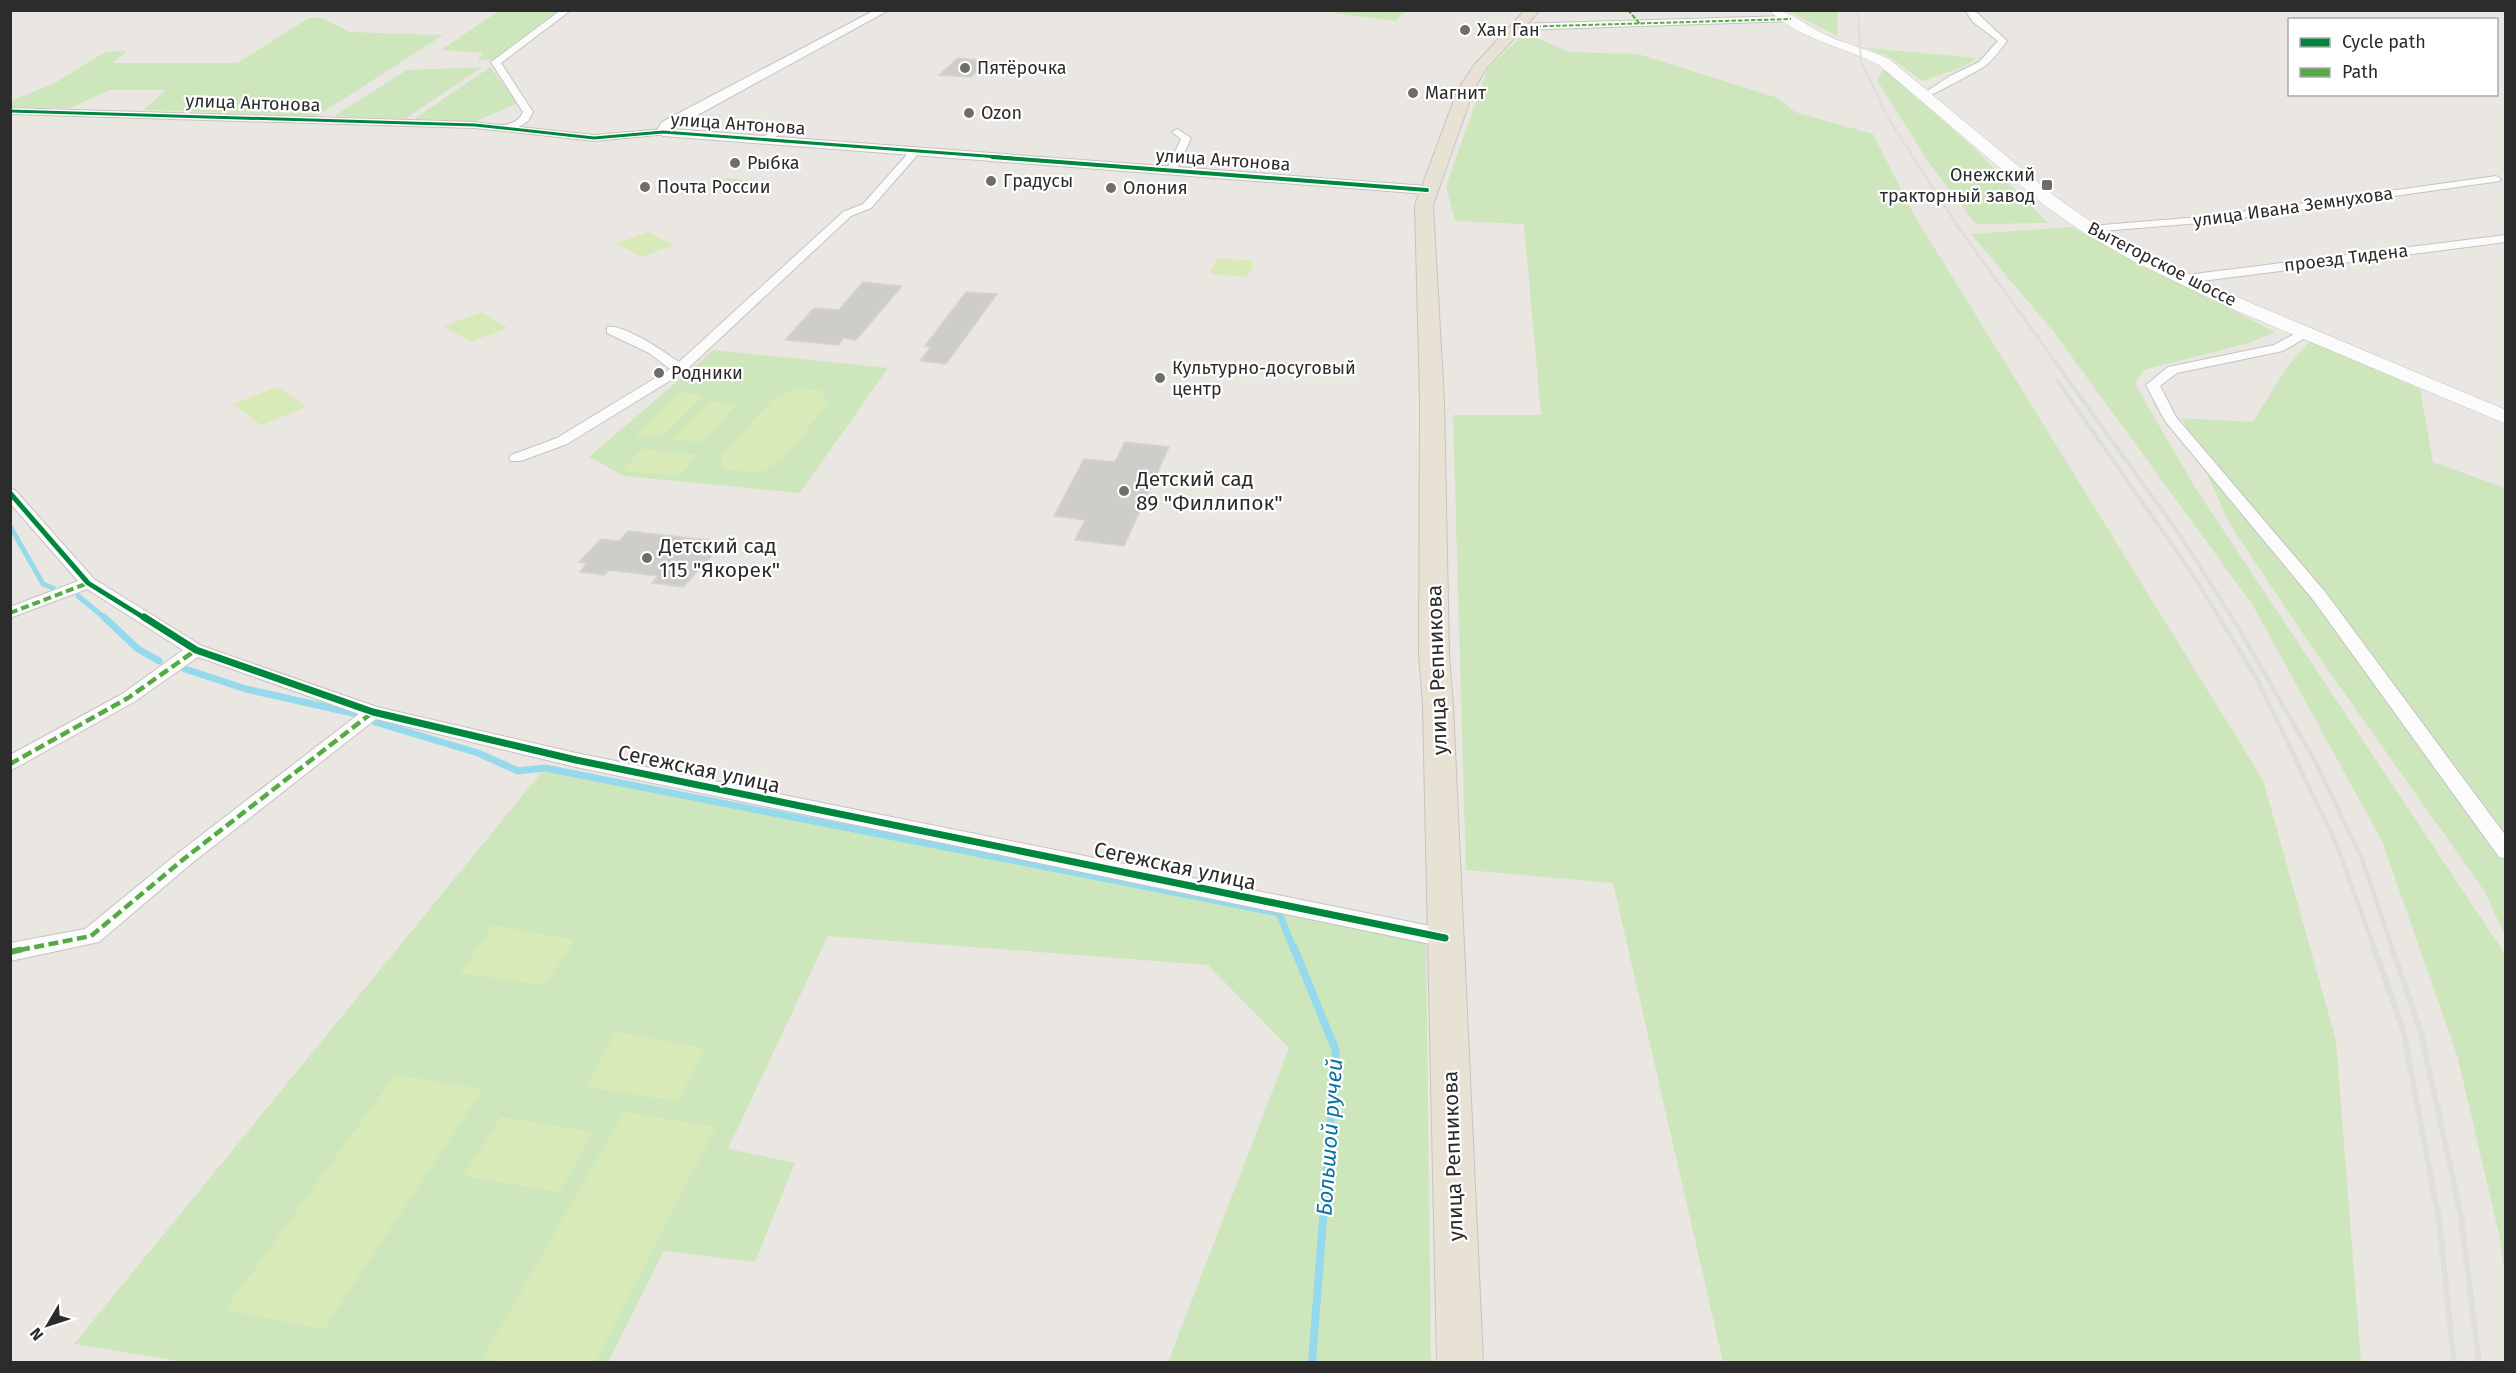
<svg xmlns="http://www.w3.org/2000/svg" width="2516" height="1373" font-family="'Fira Sans',sans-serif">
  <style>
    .green { fill: #cee6bb }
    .pitch { fill: #d9eab9 }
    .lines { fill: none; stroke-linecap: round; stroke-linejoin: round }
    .stream-far2 { stroke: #95daec; stroke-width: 5 }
    .stream-far1 { stroke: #95daec; stroke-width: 7 }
    .stream { stroke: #95daec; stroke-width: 8 }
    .building { fill: #cfcdc9; stroke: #d5d3ce; stroke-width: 1.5 }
    .minor-casing { stroke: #c4c3c3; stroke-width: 2 }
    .tertiary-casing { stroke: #c4c3c3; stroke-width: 2 }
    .secondary-casing { stroke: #c4c3c3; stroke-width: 1 }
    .primary-casing { stroke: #c6c4c2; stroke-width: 2 }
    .minor { fill: #fcfbfb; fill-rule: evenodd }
    .tertiary { fill: #fcfbfb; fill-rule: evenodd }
    .secondary { fill: #fcfbfb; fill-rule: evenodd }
    .primary { fill: #e7e2d4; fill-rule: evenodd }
    .rail-far4 { stroke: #dededf; stroke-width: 2 }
    .rail-far3 { stroke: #dededf; stroke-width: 3 }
    .rail-far2 { stroke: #dededf; stroke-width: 4 }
    .rail-far1 { stroke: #dededf; stroke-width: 4.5 }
    .rail { stroke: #dededf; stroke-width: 6 }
    .quiet-far3 { stroke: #54ab44; stroke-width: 2; stroke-dasharray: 4.5 2; stroke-linecap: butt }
    .quiet-far2 { stroke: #54ab44; stroke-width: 4; stroke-dasharray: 8 4; stroke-linecap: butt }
    .quiet-far1 { stroke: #54ab44; stroke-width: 4.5; stroke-dasharray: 10 4.5; stroke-linecap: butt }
    .quiet { stroke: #54ab44; stroke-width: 6; stroke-dasharray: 12 6; stroke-linecap: butt }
    .cycleway-far3-casing { stroke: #fff; stroke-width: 5 }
    .cycleway-far2-casing { stroke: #fff; stroke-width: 6 }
    .cycleway-far1-casing { stroke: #fff; stroke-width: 8 }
    .cycleway-casing { stroke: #fff; stroke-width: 10 }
    .cycleway-far3 { stroke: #00873e; stroke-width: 3 }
    .cycleway-far2 { stroke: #00873e; stroke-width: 4 }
    .cycleway-far1 { stroke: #00873e; stroke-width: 5 }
    .cycleway { stroke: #00873e; stroke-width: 7 }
    .poi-dot { fill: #6e6d6c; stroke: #fff; stroke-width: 2 }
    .labels { text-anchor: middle; stroke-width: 4.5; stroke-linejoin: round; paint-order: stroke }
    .far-poi-label { font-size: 18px; fill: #2c2c2c; stroke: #fff; text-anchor: start }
    .far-street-label { font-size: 18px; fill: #2c2c2c; stroke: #fff }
    .poi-label { font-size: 21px; fill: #2c2c2c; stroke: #fff; text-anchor: start }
    .street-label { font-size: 21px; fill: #2c2c2c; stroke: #fff }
    .water-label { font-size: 22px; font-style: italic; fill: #0b74a2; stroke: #fff }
  </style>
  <rect width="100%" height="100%" fill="#eae7e2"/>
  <g class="green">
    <polygon points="1337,10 1406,10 1406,11 1395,21 1333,13"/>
    <polygon points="499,11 560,11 493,60 477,60 484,53 441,50"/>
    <polygon points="1788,11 1837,11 1838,36"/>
    <polygon points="309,18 322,18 350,32 443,35 317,116 143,110 166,90 110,90 70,108 11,107 13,100 55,83 105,52 127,51 113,63 237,63"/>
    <polygon points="1525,32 1568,52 1638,54 1778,98 1795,112 1873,134 1914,215 2263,780 2336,1040 2361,1362 1723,1362 1613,883 1466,870 1453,415 1541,415 1524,224 1455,221 1446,186 1487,70"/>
    <polygon points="1867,48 1977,58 1963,67 1922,81 1888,56"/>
    <polygon points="482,67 405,119 334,116 407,70"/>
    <polygon points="490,67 518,103 474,122 414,119"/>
    <polygon points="1884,69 1972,146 2048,223 1976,224 1929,163 1877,80"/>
    <polygon points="727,178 760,182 745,192 712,189"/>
    <polygon points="2071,227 2275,332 2249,343 2143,370 2135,384 2196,489 2505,954 2505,1279 2500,1238 2457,1055 2382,841 2252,604 2053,331 1971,234"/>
    <polygon points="2310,341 2420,389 2433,462 2505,488 2505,936 2485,892 2314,650 2229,523 2182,418 2253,422 2287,367"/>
    <polygon points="714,350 888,368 800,493 624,476 589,457"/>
    <polygon points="545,768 1426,942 1431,1362 1168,1362 1289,1048 1208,965 828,936 728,1149 795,1163 755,1262 664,1251 608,1362 184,1362 74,1344"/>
  </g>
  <g class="pitch">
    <polygon points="648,232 674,245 642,257 615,244"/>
    <polygon points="1217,258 1254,261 1248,277 1210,274"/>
    <polygon points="482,312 508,328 470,342 444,326"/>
    <polygon points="277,387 307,407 261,425 233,404"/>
    <polygon points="794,389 821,390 828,403 783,460 758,473 723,469 721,455 774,398"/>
    <polygon points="680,392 704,396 661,437 635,435"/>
    <polygon points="710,401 737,404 702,442 671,440"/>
    <polygon points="641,449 698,455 680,476 622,471"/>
    <polygon points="493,925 574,940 545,985 460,973"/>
    <polygon points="616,1032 705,1048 678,1101 585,1087"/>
    <polygon points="395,1075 483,1089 324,1329 225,1310"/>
    <polygon points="624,1112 716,1127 595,1362 507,1362 483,1358"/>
    <polygon points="501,1117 594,1132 559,1192 463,1176"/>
  </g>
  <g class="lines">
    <g class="stream-far2">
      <polyline points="10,526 43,584 53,588"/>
      <polyline points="78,596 106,619"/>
    </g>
    <g class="stream-far1">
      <polyline points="104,617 138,649 159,661"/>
      <polyline points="185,669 246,689 357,714"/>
      <polyline points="375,722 478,753 518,771 545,768 1279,913 1294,950"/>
    </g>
    <polyline class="stream" points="1294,948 1336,1051 1312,1362"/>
  </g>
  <g class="building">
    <polygon points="958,58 990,61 971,77 939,75"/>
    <polygon points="863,282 902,286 856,340 844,338 838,345 785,340 814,308 839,310"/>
    <polygon points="966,292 997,294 946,364 920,361 931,347 925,346"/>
    <polygon points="1125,442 1169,447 1124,546 1075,540 1085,520 1054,516 1084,459 1115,462"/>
    <polygon points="628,531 709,540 699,551 714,553 683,587 652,583 658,576 609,570 604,575 580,572 587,563 579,562 601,539 619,541"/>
  </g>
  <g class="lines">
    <g class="minor-casing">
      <g id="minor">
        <path d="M561 10H571L501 63 533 112 528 121 519 127 594 135 663 129 668 132 667 134 594 141 475 128 10 114V108L475 122C491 124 515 131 523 112L491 62Z"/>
        <path d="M1965 10H1974L2007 41C2001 49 1993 60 1985 66 1978 71 1925 99 1921 99V95L1950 76 1979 62 1998 41 1973 22Z"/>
        <polygon points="1791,16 1794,21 1517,30 1513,27 1517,24"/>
        <polygon points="785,124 794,126 765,143 756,141"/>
        <polygon points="1177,129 1191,138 1176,171 1171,174 1166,171 1181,139 1172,132"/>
        <path d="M911 150 920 152 871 208 851 216 684 372 567 444 521 461H511L509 458 511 455 557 438 670 369 649 353 607 333V327C625 324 664 352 679 362L843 212 863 204Z"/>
        <polygon points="2496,176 2501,179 2500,181 2212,222 2090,232 2084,229 2090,226 2212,216"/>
        <polygon points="2506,235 2506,242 2186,283 2180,279 2186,275"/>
        <polygon points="2305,328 2311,332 2310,335 2283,351 2177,373 2160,386 2176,417 2326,593 2506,836 2506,859 2499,857 2314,601 2165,421 2146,385 2168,367 2274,345"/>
        <polygon points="10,489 15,490 94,579 202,646 377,707 576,753 1445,929 1453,932 1456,938 1453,944 1445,947 576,767 376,719 192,863 99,942 10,961 10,943 85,929 178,853 359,714 198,657 134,702 10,771 10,755 122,694 183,650 87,589 10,618 10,607 78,581 10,503"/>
      </g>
    </g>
    <g class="tertiary-casing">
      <polygon id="tertiary" points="875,10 889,10 672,129 1427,186 1434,190 1427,194 663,136 656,132 662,122"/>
    </g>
    <g class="secondary-casing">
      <path id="secondary" d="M1769 10C1793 10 1806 27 1828 36 1848 45 1869 49 1889 59L2057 198 2096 225 2147 254 2244 300 2506 410V424L2230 308 2135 262 2084 233 2045 206 1879 65C1843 46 1799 40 1769 10Z"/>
    </g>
    <g class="primary-casing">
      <polygon id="primary" points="1525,10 1540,10 1486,69 1474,89 1433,205 1444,401 1449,655 1453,705 1483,1362 1437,1362 1423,705 1419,655 1420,401 1415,205 1458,89 1475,64"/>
    </g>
    <use href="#minor" class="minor"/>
    <use href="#tertiary" class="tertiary"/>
    <use href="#secondary" class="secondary"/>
    <use href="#primary" class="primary"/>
    <polyline class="rail-far4" points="1858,10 1861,62 1888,118 1914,158"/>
    <polyline class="rail-far3" points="1913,157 1959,228 2054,360"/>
    <g class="rail-far2">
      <polyline points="2053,359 2180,535 2233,619"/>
      <polyline points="2057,380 2191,572 2220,619"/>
    </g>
    <g class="rail-far1">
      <polyline points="2219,617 2258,681 2336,843 2375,950"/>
      <polyline points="2232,617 2316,763 2362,859 2393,950"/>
    </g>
    <g class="rail">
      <polyline points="2374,948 2403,1029 2439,1220 2454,1362"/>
      <polyline points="2392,948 2421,1033 2461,1216 2479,1362"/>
    </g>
    <g class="quiet-far3">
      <polyline points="1628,10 1640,24"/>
      <polyline points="1517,27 1791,19"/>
    </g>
    <polyline class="quiet-far2" points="10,613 88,583"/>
    <g class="quiet-far1">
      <polyline points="10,764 128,698 196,650"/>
      <polyline points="20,950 91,936 185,858 373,712"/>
    </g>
    <polyline class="quiet" points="10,952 28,948"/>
    <g class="cycleway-far3-casing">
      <polyline id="cycleway-far3" points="10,111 475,125 594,138 663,132 1012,158"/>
    </g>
    <g class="cycleway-far2-casing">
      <polyline id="cycleway-far2" points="992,157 1427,190"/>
    </g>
    <g class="cycleway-far1-casing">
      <polyline id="cycleway-far1" points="10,493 88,583 146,619"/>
    </g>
    <g class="cycleway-casing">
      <polyline id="cycleway" points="144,617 196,650 373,712 576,760 1445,938"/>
    </g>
    <use href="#cycleway-far3" class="cycleway-far3"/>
    <use href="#cycleway-far2" class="cycleway-far2"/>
    <use href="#cycleway-far1" class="cycleway-far1"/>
    <use href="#cycleway" class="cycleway"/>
  </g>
  <g class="poi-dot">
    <circle cx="1465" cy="30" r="6"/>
    <circle cx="965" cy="68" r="6"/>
    <circle cx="1413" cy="93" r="6"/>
    <circle cx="969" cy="113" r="6"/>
    <circle cx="735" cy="163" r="6"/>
    <circle cx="991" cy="181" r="6"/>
    <rect x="2041" y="179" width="12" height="12" rx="3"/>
    <circle cx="645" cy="187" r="6"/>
    <circle cx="1111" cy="188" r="6"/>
    <circle cx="659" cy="373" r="6"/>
    <circle cx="1160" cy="378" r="6"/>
    <circle cx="1124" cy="491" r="6"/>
    <circle cx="647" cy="558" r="6"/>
  </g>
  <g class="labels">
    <g class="far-poi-label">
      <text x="1477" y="36">Хан Ган</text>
      <text x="977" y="74">Пятёрочка</text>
      <text x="1425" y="99">Магнит</text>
      <text x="981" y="119">Ozon</text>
      <text x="747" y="169">Рыбка</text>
      <text x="2035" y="181" text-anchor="end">Онежский<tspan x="2035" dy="21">тракторный завод</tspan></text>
      <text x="1003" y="187">Градусы</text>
      <text x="657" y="193">Почта России</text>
      <text x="1123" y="194">Олония</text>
      <text x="1172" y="374">Культурно-досуговый<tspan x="1172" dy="21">центр</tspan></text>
      <text x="671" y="379">Родники</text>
    </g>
    <g class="far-street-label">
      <text transform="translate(253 103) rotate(2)" y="6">улица Антонова</text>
      <text transform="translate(738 124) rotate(4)" y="6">улица Антонова</text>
      <text transform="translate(1223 160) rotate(4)" y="6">улица Антонова</text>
      <text transform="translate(2293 207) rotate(-8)" y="6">улица Ивана Земнухова</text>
      <text transform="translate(2346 258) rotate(-7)" y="6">проезд Тидена</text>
      <text transform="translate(2162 264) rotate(27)" y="6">Вытегорское шоссе</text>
    </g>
    <g class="poi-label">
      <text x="1136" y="486">Детский сад<tspan x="1136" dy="24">89 "Филлипок"</tspan></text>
      <text x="659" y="553">Детский сад<tspan x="659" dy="24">115 "Якорек"</tspan></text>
    </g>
    <g class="street-label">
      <text transform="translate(1437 670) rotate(-92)" y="7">улица Репникова</text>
      <text transform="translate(699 769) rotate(12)" y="7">Сегежская улица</text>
      <text transform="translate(1175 866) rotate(12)" y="7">Сегежская улица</text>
      <text transform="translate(1453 1156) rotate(-92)" y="7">улица Репникова</text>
    </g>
    <g class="water-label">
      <text transform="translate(1329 1137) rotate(-86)" y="8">Большой ручей</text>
    </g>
  </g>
  <rect width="2516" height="1373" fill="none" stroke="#2c2c2c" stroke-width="24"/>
  <rect x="2288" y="18" width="210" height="78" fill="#ffffff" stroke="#ababab" stroke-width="1.5"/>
  <rect x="2300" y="38" width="30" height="9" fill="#00873e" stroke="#ababab" stroke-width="1.5"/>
  <text x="2342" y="48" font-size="18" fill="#2c2c2c">Cycle path</text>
  <rect x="2300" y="68" width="30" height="9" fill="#54ab44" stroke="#ababab" stroke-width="1.5"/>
  <text x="2342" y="78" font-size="18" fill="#2c2c2c">Path</text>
  <g transform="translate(48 1325) rotate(231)" stroke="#ffffff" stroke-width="4.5" paint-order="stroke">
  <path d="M0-4.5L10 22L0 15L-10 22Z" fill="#2c2c2c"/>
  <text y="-9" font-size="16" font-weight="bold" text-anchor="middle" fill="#2c2c2c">N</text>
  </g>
</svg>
